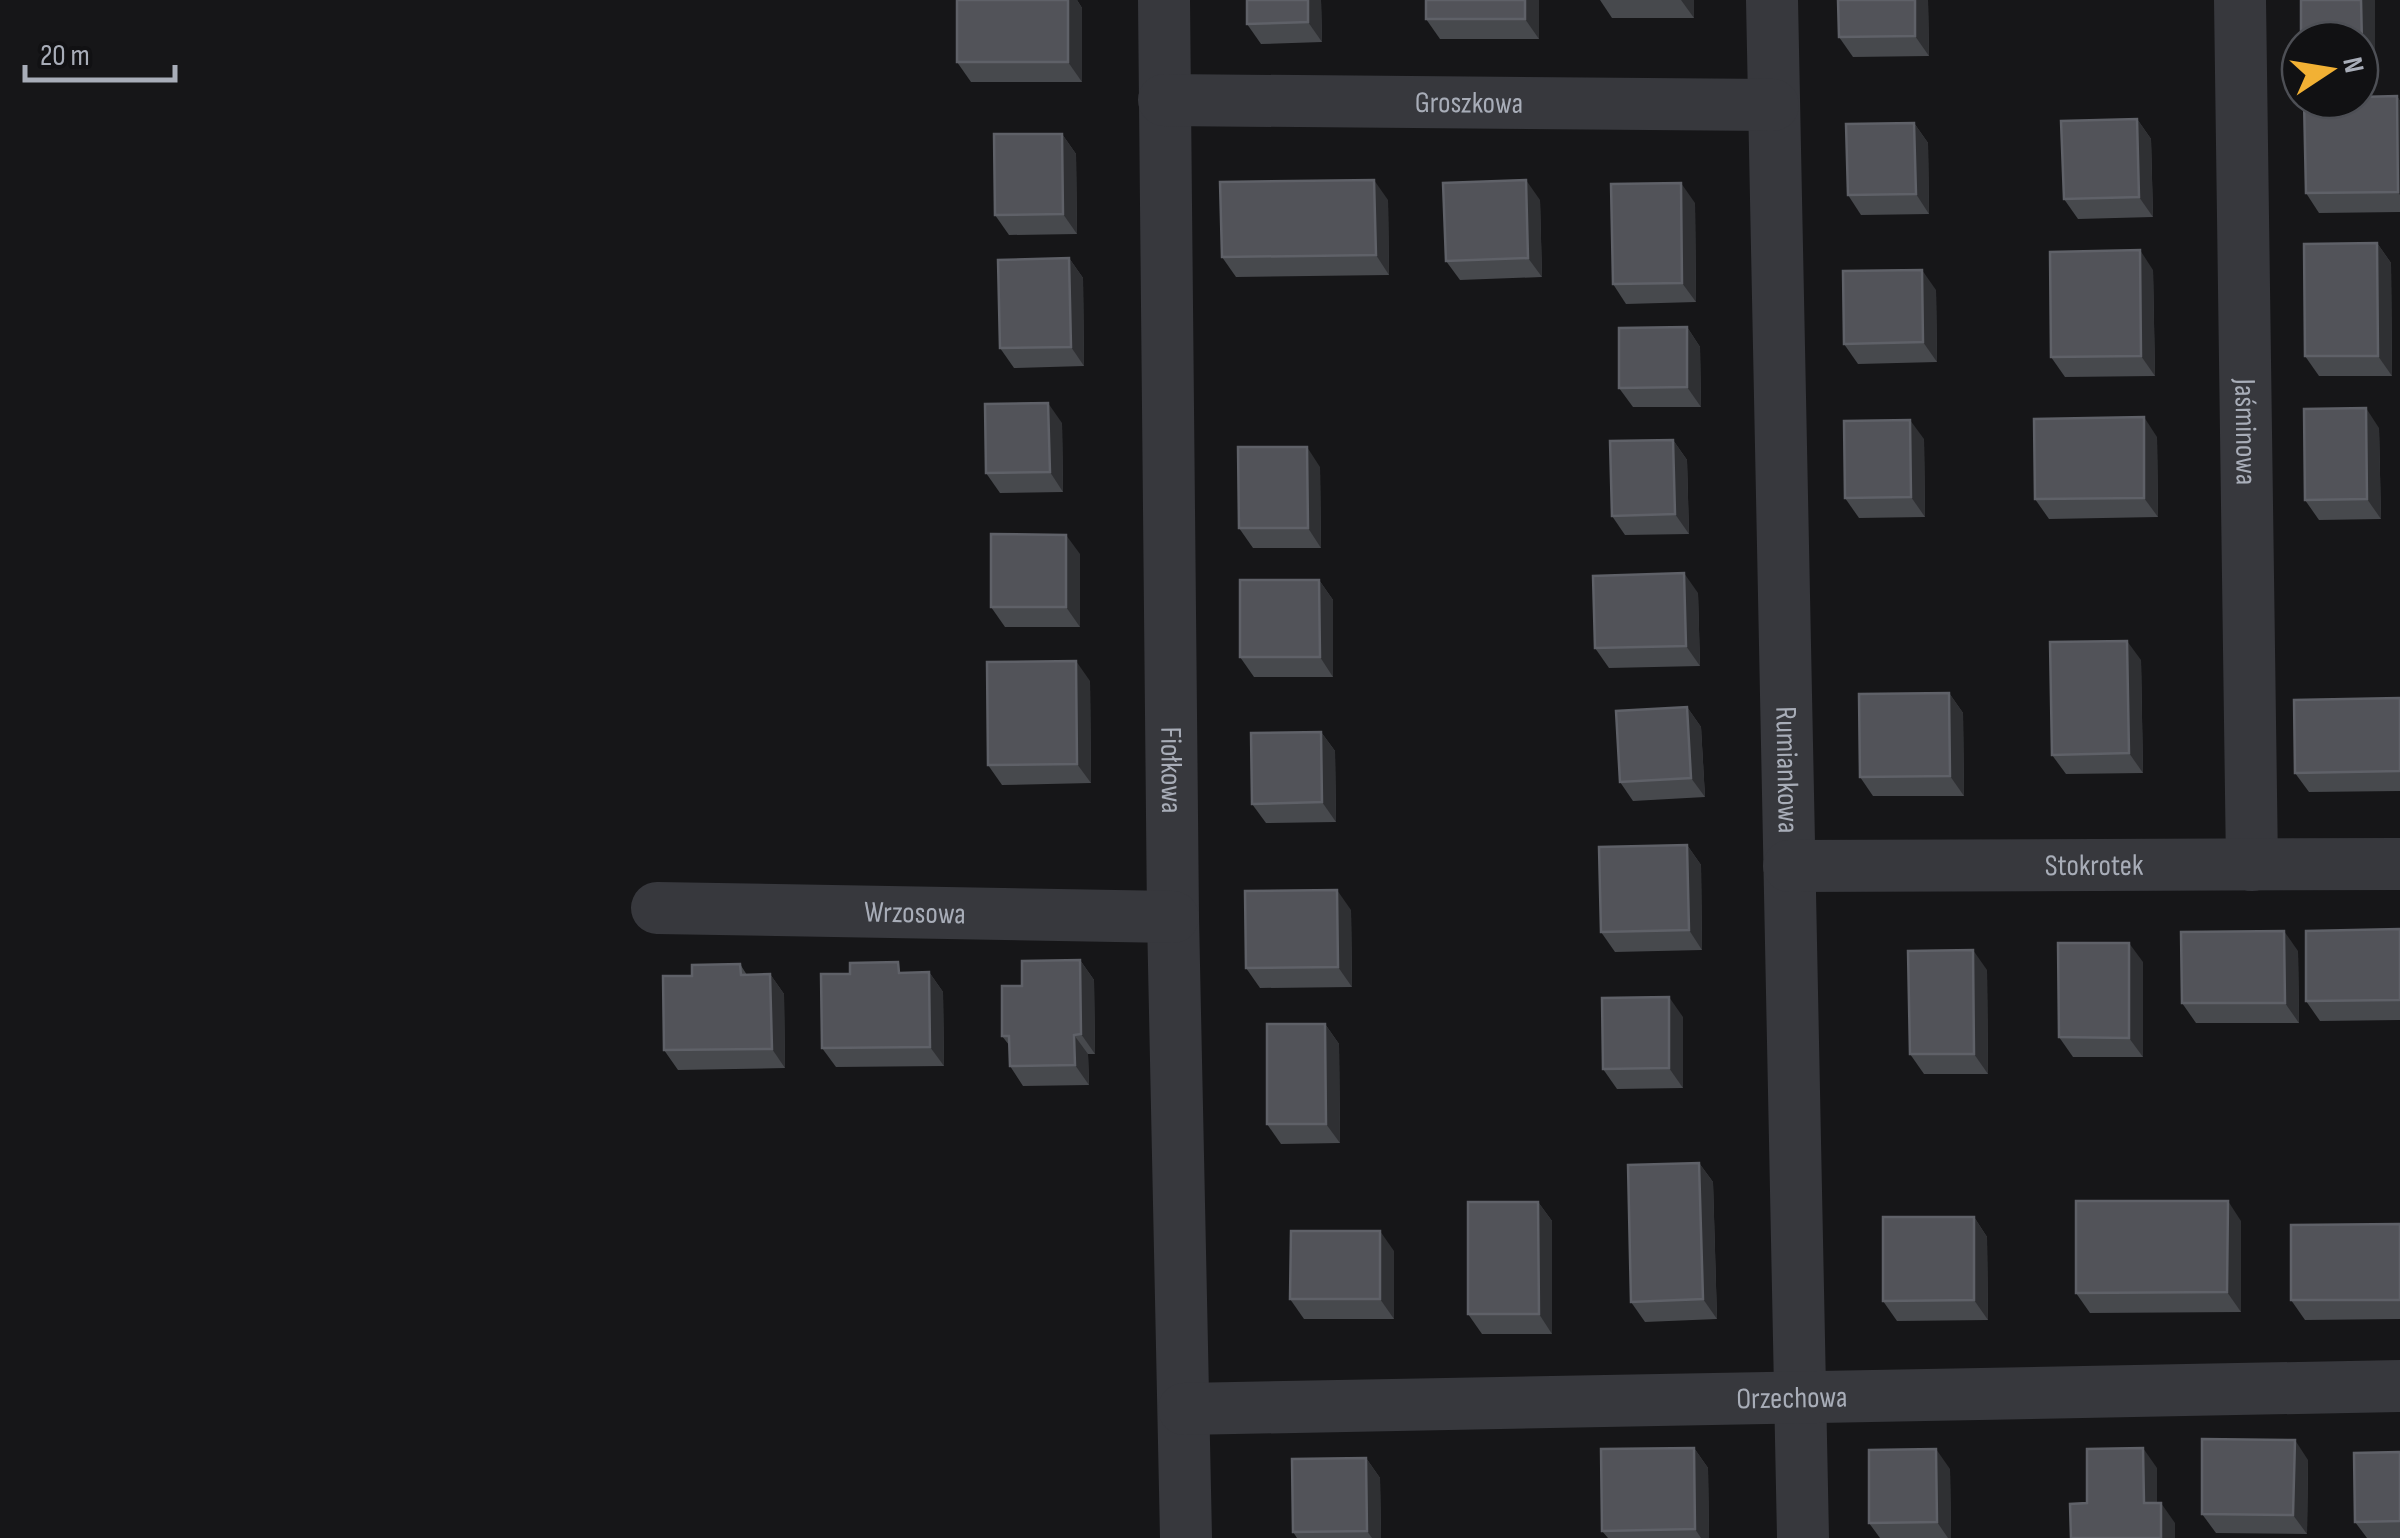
<svg xmlns="http://www.w3.org/2000/svg" width="2400" height="1538" font-family="'Sofia Sans Condensed',sans-serif">
  <style>
    .lines { fill: none; stroke-linecap: round; stroke-linejoin: round }
    .street { stroke: #37383d; stroke-width: 52 }
    .wall { fill: #47494d }
    .shaded-wall { fill: #2f3033 }
    .building { fill: #525359; stroke: #5f6168; stroke-width: 2.5 }
    .labels { text-anchor: middle; stroke-width: 8; stroke-linejoin: round; paint-order: stroke }
    .street-label { font-size: 30px; fill: #a8adb8; stroke: #111113 }
  </style>
  <rect width="100%" height="100%" fill="#161618"/>
  <g class="lines">
    <g class="street">
      <path id="s1" d="M1164 0 1173 917 1186 1538"/>
      <path id="s2" d="M1772 0 1803 1538"/>
      <path id="s3" d="M2240 0 2252 865"/>
      <path id="s4" d="M1164 100 1773 105"/>
      <path id="s5" d="M1789 866 2400 864"/>
      <path id="s6" d="M657 908 1173 917"/>
      <path id="s7" d="M1184 1409 2400 1386"/>
    </g>
  </g>
  <g class="wall">
    <polygon points="957,0 1077,0 1082,8 1082,82 971,82 957,62"/>
    <polygon points="1321,0 1322,42 1261,44 1247,24"/>
    <polygon points="1539,0 1539,39 1440,39 1426,19"/>
    <polygon points="1600,0 1694,0 1694,18 1612,18"/>
    <polygon points="1838,0 1928,0 1929,56 1853,57 1839,37"/>
    <polygon points="2375,0 2375,64 2360,64 2360,40"/>
    <polygon points="2397,96 2400,101 2400,212 2319,213 2306,193"/>
    <polygon points="2137,119 2151,139 2153,217 2078,219 2064,199"/>
    <polygon points="1914,123 1928,143 1929,214 1861,215 1848,195"/>
    <polygon points="1062,134 1076,154 1077,234 1009,235 995,215"/>
    <polygon points="1388,200 1389,275 1236,277 1222,257"/>
    <polygon points="1540,200 1542,277 1460,280 1446,261"/>
    <polygon points="1695,203 1696,302 1626,304 1613,284"/>
    <polygon points="2377,243 2391,263 2392,376 2319,376 2305,356"/>
    <polygon points="1069,258 1083,278 1084,366 1014,368 1000,348"/>
    <polygon points="2153,270 2155,376 2065,377 2051,357"/>
    <polygon points="1936,290 1937,362 1858,364 1844,344"/>
    <polygon points="1687,327 1700,347 1701,407 1633,407 1619,388"/>
    <polygon points="1062,423 1063,492 1000,493 986,473"/>
    <polygon points="2379,428 2381,519 2319,520 2305,500"/>
    <polygon points="2157,437 2158,517 2049,519 2035,499"/>
    <polygon points="1924,439 1925,517 1859,518 1845,498"/>
    <polygon points="1673,440 1687,460 1689,534 1625,535 1612,516"/>
    <polygon points="1320,467 1321,548 1253,548 1239,528"/>
    <polygon points="1080,554 1080,627 1005,627 991,607"/>
    <polygon points="1319,580 1333,600 1333,677 1254,677 1240,657"/>
    <polygon points="1698,593 1700,666 1609,668 1595,648"/>
    <polygon points="2141,660 2143,773 2066,774 2052,755"/>
    <polygon points="1090,681 1091,783 1002,785 988,765"/>
    <polygon points="1949,693 1963,713 1964,796 1873,796 1860,777"/>
    <polygon points="2400,698 2400,791 2309,792 2295,773"/>
    <polygon points="1687,707 1701,727 1705,797 1633,801 1620,782"/>
    <polygon points="1321,732 1335,751 1336,822 1266,823 1252,804"/>
    <polygon points="1687,845 1701,865 1702,950 1615,952 1601,932"/>
    <polygon points="1351,910 1352,987 1260,988 1246,968"/>
    <polygon points="2400,929 2400,1020 2320,1021 2306,1001"/>
    <polygon points="2298,951 2299,1023 2196,1023 2182,1003"/>
    <polygon points="1080,960 1094,980 1095,1054 1088,1054 1089,1085 1023,1086 1010,1066 1009,1045 1002,1036 1022,986"/>
    <polygon points="2143,962 2143,1057 2073,1057 2059,1037"/>
    <polygon points="740,964 747,975 770,974 784,994 785,1068 678,1070 664,1050 692,976"/>
    <polygon points="1987,970 1988,1074 1924,1074 1910,1054"/>
    <polygon points="929,972 943,992 944,1066 836,1067 822,1048 905,973"/>
    <polygon points="1683,1017 1683,1088 1617,1089 1603,1069"/>
    <polygon points="1325,1024 1339,1044 1340,1143 1281,1144 1267,1124"/>
    <polygon points="1699,1163 1713,1182 1717,1319 1645,1322 1631,1302"/>
    <polygon points="1538,1202 1552,1221 1552,1334 1482,1334 1468,1314"/>
    <polygon points="1974,1217 1987,1237 1988,1320 1897,1321 1883,1301"/>
    <polygon points="2241,1221 2241,1312 2090,1313 2076,1293"/>
    <polygon points="2400,1224 2400,1319 2305,1320 2291,1300"/>
    <polygon points="1394,1251 1394,1319 1304,1319 1290,1299"/>
    <polygon points="1694,1448 1708,1468 1709,1538 1608,1538 1602,1531"/>
    <polygon points="2400,1452 2400,1538 2367,1538 2355,1522"/>
    <polygon points="1366,1458 1380,1478 1381,1538 1297,1538 1293,1532"/>
    <polygon points="2308,1460 2307,1534 2216,1533 2202,1514"/>
    <polygon points="1950,1469 1951,1538 1880,1538 1869,1523"/>
  </g>
  <g class="shaded-wall">
    <polygon points="1068,0 1077,0 1082,8 1082,82 1068,62"/>
    <polygon points="1308,0 1321,0 1322,42 1308,22"/>
    <polygon points="1525,0 1539,0 1539,39 1525,19"/>
    <polygon points="1681,0 1694,0 1694,18"/>
    <polygon points="1915,0 1928,0 1929,56 1915,36"/>
    <polygon points="2361,0 2375,0 2375,64 2362,44"/>
    <polygon points="2397,96 2400,101 2400,195 2398,192"/>
    <polygon points="2137,119 2151,139 2153,217 2139,197"/>
    <polygon points="1914,123 1928,143 1929,214 1916,194"/>
    <polygon points="1062,134 1076,154 1077,234 1063,214"/>
    <polygon points="1374,180 1388,200 1389,275 1376,255"/>
    <polygon points="1526,180 1540,200 1542,277 1528,258"/>
    <polygon points="1681,183 1695,203 1696,302 1682,283"/>
    <polygon points="2377,243 2391,263 2392,376 2378,356"/>
    <polygon points="2140,250 2153,270 2155,376 2141,356"/>
    <polygon points="1069,258 1083,278 1084,366 1071,347"/>
    <polygon points="1922,270 1936,290 1937,362 1923,342"/>
    <polygon points="1687,327 1700,347 1701,407 1687,387"/>
    <polygon points="1048,403 1062,423 1063,492 1050,472"/>
    <polygon points="2366,408 2379,428 2381,519 2367,499"/>
    <polygon points="2144,417 2157,437 2158,517 2144,498"/>
    <polygon points="1910,420 1924,439 1925,517 1911,497"/>
    <polygon points="1673,440 1687,460 1689,534 1675,514"/>
    <polygon points="1307,447 1320,467 1321,548 1308,528"/>
    <polygon points="1066,535 1080,554 1080,627 1066,607"/>
    <polygon points="1684,573 1698,593 1700,666 1686,646"/>
    <polygon points="1319,580 1333,600 1333,677 1320,657"/>
    <polygon points="2127,641 2141,660 2143,773 2129,753"/>
    <polygon points="1076,661 1090,681 1091,783 1077,764"/>
    <polygon points="1949,693 1963,713 1964,796 1950,776"/>
    <polygon points="1687,707 1701,727 1705,797 1691,778"/>
    <polygon points="1321,732 1335,751 1336,822 1322,802"/>
    <polygon points="1687,845 1701,865 1702,950 1689,930"/>
    <polygon points="1337,890 1351,910 1352,987 1338,967"/>
    <polygon points="2284,931 2298,951 2299,1023 2285,1003"/>
    <polygon points="2129,943 2143,962 2143,1057 2129,1038"/>
    <polygon points="1973,950 1987,970 1988,1074 1974,1054"/>
    <polygon points="1080,960 1094,980 1095,1054 1081,1034"/>
    <polygon points="929,972 943,992 944,1066 930,1047"/>
    <polygon points="770,974 784,994 785,1068 772,1049"/>
    <polygon points="1669,997 1683,1017 1683,1088 1669,1068"/>
    <polygon points="1325,1024 1339,1044 1340,1143 1326,1124"/>
    <polygon points="1074,1035 1088,1054 1089,1085 1075,1065"/>
    <polygon points="1699,1163 1713,1182 1717,1319 1703,1299"/>
    <polygon points="2228,1201 2241,1221 2241,1312 2227,1292"/>
    <polygon points="1538,1202 1552,1221 1552,1334 1539,1314"/>
    <polygon points="1974,1217 1987,1237 1988,1320 1974,1300"/>
    <polygon points="1380,1231 1394,1251 1394,1319 1380,1299"/>
    <polygon points="2295,1440 2308,1460 2307,1534 2293,1515"/>
    <polygon points="1694,1448 1708,1468 1709,1538 1701,1538 1695,1529"/>
    <polygon points="2143,1448 2157,1468 2157,1523 2144,1503"/>
    <polygon points="1936,1449 1950,1469 1951,1538 1948,1538 1937,1522"/>
    <polygon points="1366,1458 1380,1478 1381,1538 1372,1538 1367,1531"/>
    <polygon points="2161,1503 2175,1523 2175,1538 2161,1538"/>
  </g>
  <g class="building">
    <rect x="957" y="0" width="111" height="62"/>
    <polygon points="1247,0 1308,0 1308,22 1247,24"/>
    <rect x="1426" y="0" width="99" height="19"/>
    <polygon points="1838,0 1915,0 1915,36 1839,37"/>
    <polygon points="2301,0 2361,0 2362,44 2360,44 2360,40 2301,40"/>
    <polygon points="2397,96 2398,192 2306,193 2304,100 2360,100 2360,97"/>
    <polygon points="2137,119 2139,197 2064,199 2061,121"/>
    <polygon points="1914,123 1916,194 1848,195 1846,124"/>
    <polygon points="994,134 1062,134 1063,214 995,215"/>
    <polygon points="1374,180 1376,255 1222,257 1220,182"/>
    <polygon points="1526,180 1528,258 1446,261 1443,183"/>
    <polygon points="1681,183 1682,283 1613,284 1611,184"/>
    <polygon points="2377,243 2378,356 2305,356 2304,244"/>
    <polygon points="2140,250 2141,356 2051,357 2050,252"/>
    <polygon points="1069,258 1071,347 1000,348 998,260"/>
    <polygon points="1922,270 1923,342 1844,344 1843,271"/>
    <polygon points="1687,327 1687,387 1619,388 1619,328"/>
    <polygon points="1048,403 1050,472 986,473 985,404"/>
    <polygon points="2366,408 2367,499 2305,500 2304,409"/>
    <polygon points="2144,417 2144,498 2035,499 2034,419"/>
    <polygon points="1910,420 1911,497 1845,498 1844,421"/>
    <polygon points="1673,440 1675,514 1612,516 1610,441"/>
    <polygon points="1238,447 1307,447 1308,528 1239,528"/>
    <polygon points="991,534 1066,535 1066,607 991,607"/>
    <polygon points="1684,573 1686,646 1595,648 1593,576"/>
    <polygon points="1240,580 1319,580 1320,657 1240,657"/>
    <polygon points="2127,641 2129,753 2052,755 2050,642"/>
    <polygon points="1076,661 1077,764 988,765 987,662"/>
    <polygon points="1949,693 1950,776 1860,777 1859,694"/>
    <polygon points="2400,698 2400,771 2295,773 2294,700"/>
    <polygon points="1687,707 1691,778 1620,782 1616,711"/>
    <polygon points="1321,732 1322,802 1252,804 1251,733"/>
    <polygon points="1687,845 1689,930 1601,932 1599,847"/>
    <polygon points="1337,890 1338,967 1246,968 1245,891"/>
    <polygon points="2400,929 2400,1000 2306,1001 2306,931"/>
    <polygon points="2284,931 2285,1003 2182,1003 2181,932"/>
    <polygon points="2058,943 2129,943 2129,1038 2059,1037"/>
    <polygon points="1973,950 1974,1054 1910,1054 1908,951"/>
    <polygon points="1080,960 1081,1034 1074,1035 1075,1065 1010,1066 1009,1036 1002,1036 1002,986 1022,986 1022,961"/>
    <polygon points="898,962 899,973 929,972 930,1047 822,1048 821,974 850,974 850,963"/>
    <polygon points="740,964 741,975 770,974 772,1049 664,1050 663,976 692,976 692,965"/>
    <polygon points="1669,997 1669,1068 1603,1069 1602,998"/>
    <polygon points="1267,1024 1325,1024 1326,1124 1267,1124"/>
    <polygon points="1699,1163 1703,1299 1631,1302 1628,1165"/>
    <polygon points="2076,1201 2228,1201 2227,1292 2076,1293"/>
    <polygon points="1468,1202 1538,1202 1539,1314 1468,1314"/>
    <polygon points="1883,1217 1974,1217 1974,1300 1883,1301"/>
    <polygon points="2400,1224 2400,1300 2291,1300 2291,1225"/>
    <polygon points="1291,1231 1380,1231 1380,1299 1290,1299"/>
    <polygon points="2202,1439 2295,1440 2293,1515 2202,1514"/>
    <polygon points="1694,1448 1695,1529 1602,1531 1601,1449"/>
    <polygon points="2143,1448 2144,1503 2161,1503 2161,1538 2071,1538 2070,1504 2087,1503 2087,1449"/>
    <polygon points="1936,1449 1937,1522 1869,1523 1869,1450"/>
    <polygon points="2400,1452 2400,1521 2355,1522 2354,1453"/>
    <polygon points="1366,1458 1367,1531 1293,1532 1292,1459"/>
  </g>
  <g class="labels">
    <g class="street-label">
      <text dy="10" stroke="none"><textPath href="#s4" startOffset="305">Groszkowa</textPath></text>
      <text dy="10" stroke="none"><textPath href="#s3" startOffset="432">Jaśminowa</textPath></text>
      <text dy="10" stroke="none"><textPath href="#s1" startOffset="770">Fiołkowa</textPath></text>
      <text dy="10" stroke="none"><textPath href="#s2" startOffset="770">Rumiankowa</textPath></text>
      <text dy="10" stroke="none"><textPath href="#s5" startOffset="305">Stokrotek</textPath></text>
      <text dy="10" stroke="none"><textPath href="#s6" startOffset="258">Wrzosowa</textPath></text>
      <text dy="10" stroke="none"><textPath href="#s7" startOffset="608">Orzechowa</textPath></text>
    </g>
  </g>
  <g transform="translate(2330 70) rotate(78)"><circle r="48" fill="#111113" stroke="#4d4f55" stroke-width="2.5"/>
  <path d="M0-8L18 38L0 25L-18 38Z" fill="#f2b134"/>
  <text y="-15" font-size="28" font-weight="bold" text-anchor="middle" fill="#a8adb8">N</text>
  </g>
  <path d="M25 65v15h150v-15" fill="none" stroke="#a8adb8" stroke-width="5"/>
  <text x="40" y="65" font-size="30" fill="#a8adb8" stroke="#111113" stroke-width="8" paint-order="stroke">20 m</text>
</svg>
